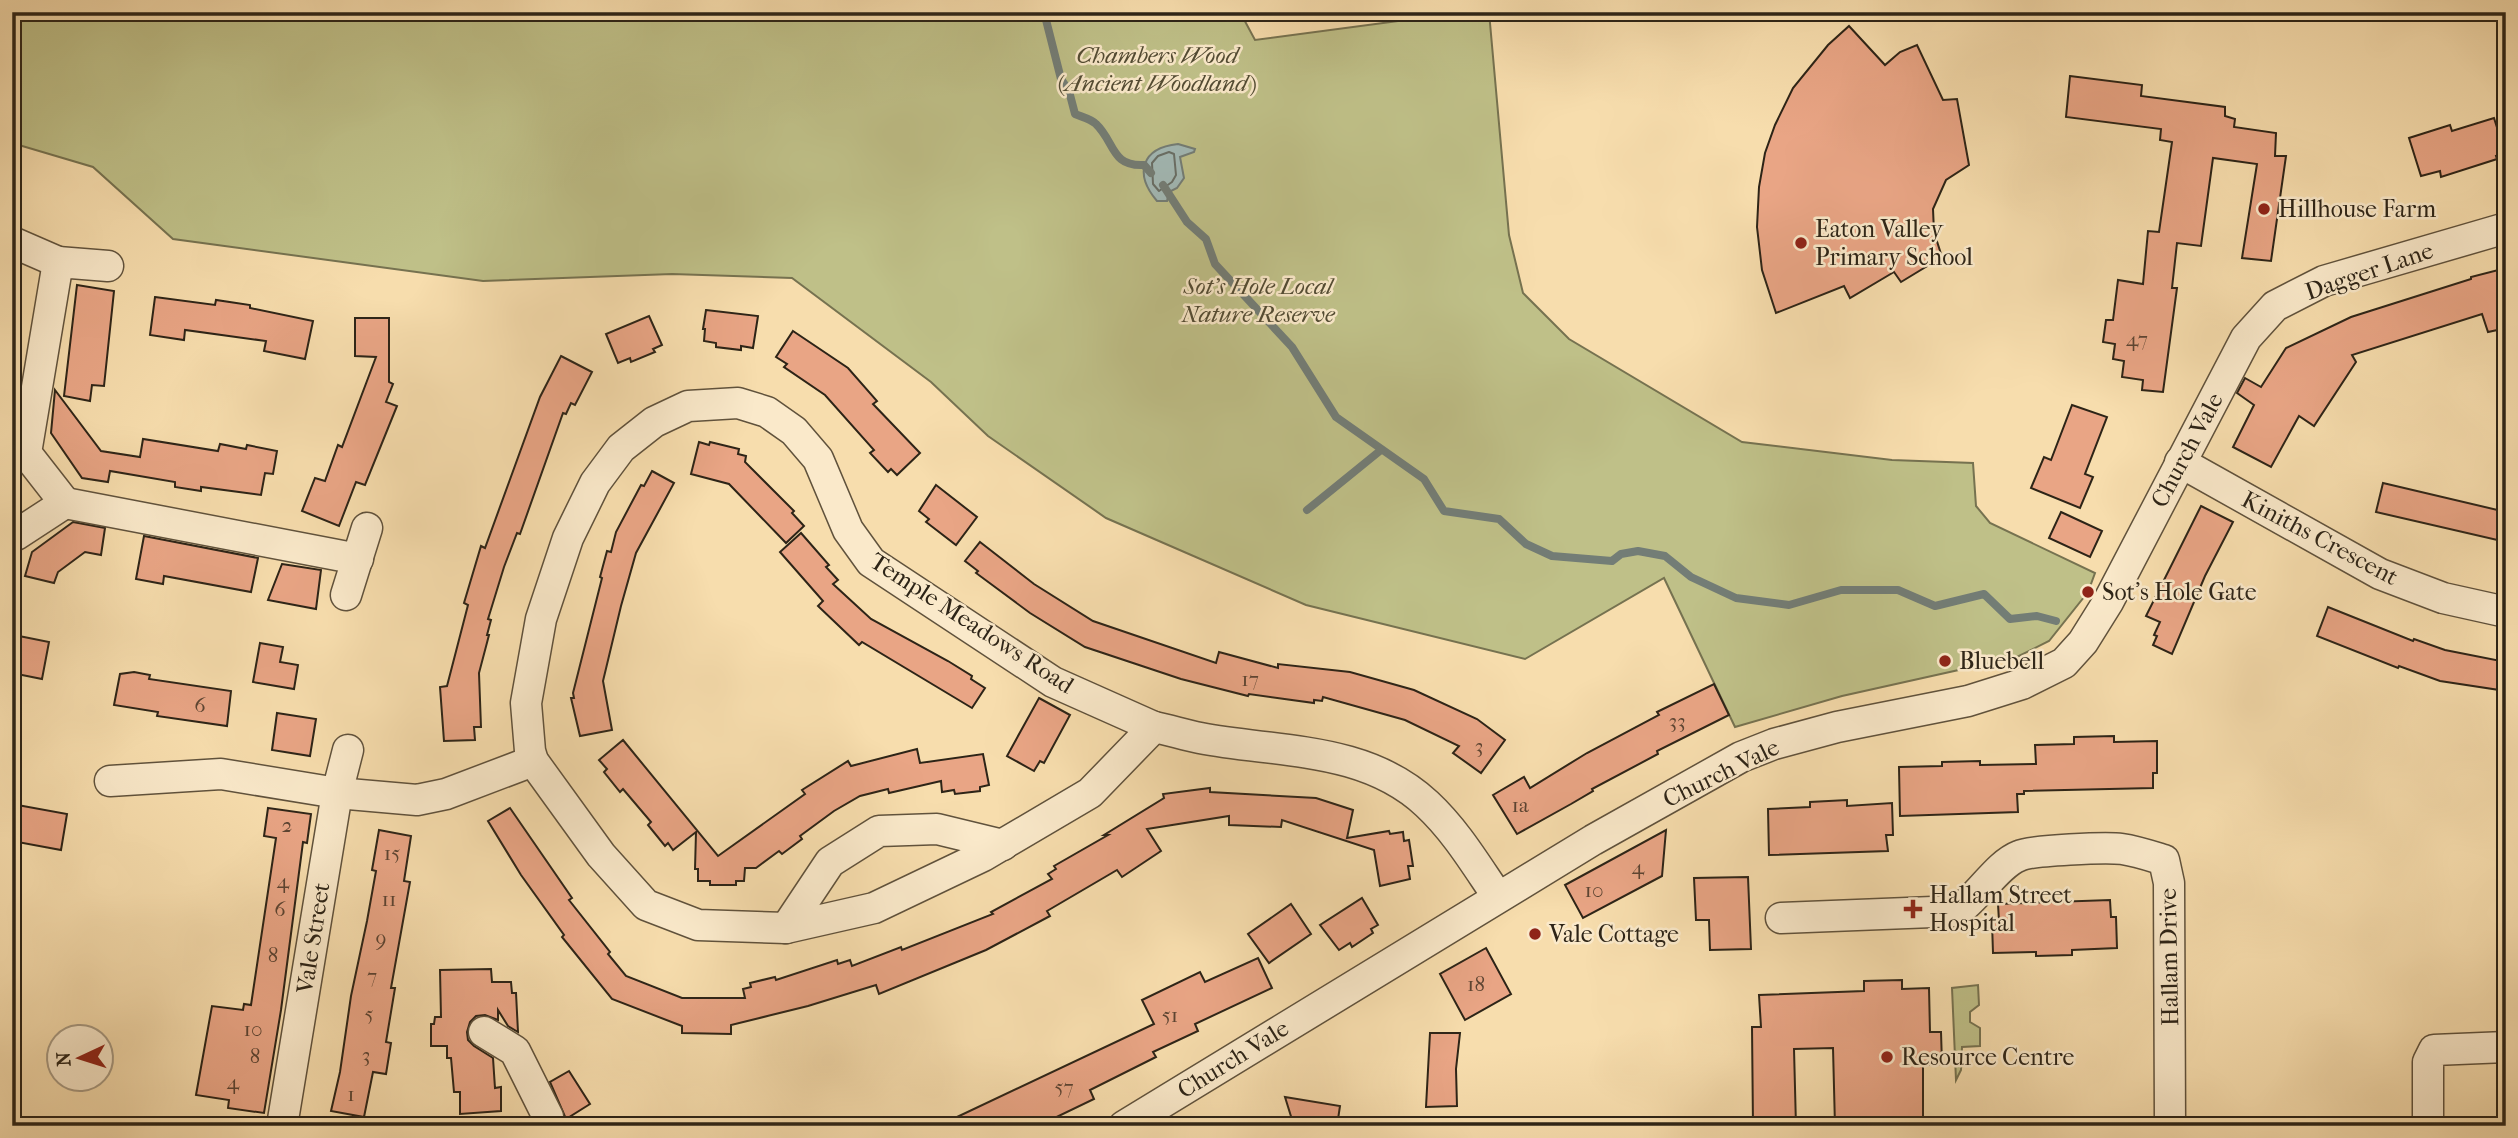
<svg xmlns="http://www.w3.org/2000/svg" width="2518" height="1138" font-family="'IM FELL French Canon',serif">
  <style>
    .green { fill: #bfc088; stroke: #767250; stroke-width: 2 }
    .water { fill: #a2b9b6; stroke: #737d76; stroke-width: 2 }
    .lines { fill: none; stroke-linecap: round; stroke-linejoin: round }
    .shore { stroke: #686e66; stroke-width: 2 }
    .stream { stroke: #737d76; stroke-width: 8 }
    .building { fill: #e9a585; stroke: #2d2417; stroke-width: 2 }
    .minor-casing { stroke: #60523c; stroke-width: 33 }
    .minor { stroke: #fae9ca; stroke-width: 30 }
    .poi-dot { fill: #8f2418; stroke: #fae9ca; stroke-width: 2.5 }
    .labels { text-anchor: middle; stroke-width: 5; stroke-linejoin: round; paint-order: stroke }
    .number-label { font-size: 21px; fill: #5c4432 }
    .park-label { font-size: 24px; font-style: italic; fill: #524b33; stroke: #fae9ca }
    .poi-label { font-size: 24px; fill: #2d2417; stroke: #fae9ca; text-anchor: start }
    .street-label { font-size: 24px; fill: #2d2417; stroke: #fae9ca }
  </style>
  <rect width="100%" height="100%" fill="#f7ddad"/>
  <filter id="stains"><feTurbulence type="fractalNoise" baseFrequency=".00286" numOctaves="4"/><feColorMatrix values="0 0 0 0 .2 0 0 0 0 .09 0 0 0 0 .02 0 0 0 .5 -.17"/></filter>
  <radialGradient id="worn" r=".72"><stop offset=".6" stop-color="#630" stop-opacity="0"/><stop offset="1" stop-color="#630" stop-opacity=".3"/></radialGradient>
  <g class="green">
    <polygon points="12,12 1240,12 1255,40 1466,12 1489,12 1509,235 1523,293 1569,339 1742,442 1892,460 1973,463 1976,506 1990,523 2095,573 2088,592 2049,641 2017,657 1842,696 1735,727 1664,578 1525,659 1306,605 1106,518 988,436 931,382 792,278 672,274 483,281 173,239 93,167 12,143"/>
    <polygon points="1978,985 1979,1005 1970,1012 1970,1022 1980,1028 1980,1046 1962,1047 1961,1070 1956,1080 1952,988"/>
  </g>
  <path class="water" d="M1178 144 1195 149 1194 152 1180 157 1184 178 1177 188 1169 192 1167 201H1157C1134 174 1141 148 1178 144Z"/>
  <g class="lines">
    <polygon class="shore" points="1169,152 1174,154 1176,175 1172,182 1159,191 1153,184 1152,163 1158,156"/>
    <g class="stream">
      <path d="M1044 12 1061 79 1069 91 1075 114C1082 117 1091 119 1096 124 1115 142 1111 167 1144 165L1151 173"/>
      <polyline points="1163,185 1187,222 1206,239 1215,264 1292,347 1336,417 1424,479 1444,511 1499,519 1526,544 1552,556 1612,561 1621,554 1638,551 1665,556 1691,577 1736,598 1789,605 1841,590 1898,590 1935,606 1984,594 2010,619 2037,616 2056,621"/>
      <polyline points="1307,510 1381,450"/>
    </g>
  </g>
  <g class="building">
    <polygon points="1849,26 1885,65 1900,52 1917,45 1943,100 1957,99 1969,165 1946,180 1933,209 1934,232 1942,257 1901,282 1894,272 1850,298 1844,286 1776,313 1762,270 1757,227 1759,187 1765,153 1775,125 1793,88 1828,45"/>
    <polygon points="2070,76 2142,85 2141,96 2225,107 2225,116 2235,119 2234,127 2276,133 2275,156 2286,156 2271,261 2242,258 2257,164 2213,158 2201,246 2177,243 2172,288 2177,288 2163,392 2142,390 2143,380 2122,377 2124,361 2113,359 2115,344 2103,342 2106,320 2113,320 2118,280 2143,284 2148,231 2159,232 2172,142 2160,140 2161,129 2066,117"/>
    <polygon points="2494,118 2505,153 2496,156 2497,159 2441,177 2440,171 2421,176 2409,138 2450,125 2452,131"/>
    <polygon points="2506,268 2506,308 2498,310 2502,329 2488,332 2482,314 2352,355 2356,362 2314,426 2299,416 2271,467 2233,447 2254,405 2237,393 2245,378 2261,387 2286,348 2351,317 2471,279 2471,277"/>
    <polygon points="77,285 114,291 104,386 92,385 90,401 64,396"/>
    <polygon points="155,297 215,305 216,300 250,305 250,308 313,321 305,359 264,351 266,341 185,330 184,340 150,335"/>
    <polygon points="706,310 758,316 753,348 741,346 741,350 716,347 716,343 704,341 705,329 703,329"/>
    <polygon points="649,316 662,345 653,349 655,352 631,362 630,358 618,363 606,334"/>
    <polygon points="355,318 389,318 389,382 393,384 386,402 397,406 365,485 356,482 339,526 302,511 315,478 325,481 338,445 342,447 376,357 355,356"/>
    <polygon points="793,331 848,368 877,401 873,404 920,453 897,475 891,469 888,472 870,453 874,450 825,395 784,367 787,364 776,357"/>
    <polygon points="561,356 592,372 575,405 571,403 566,414 563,413 520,534 517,533 504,567 488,619 491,620 487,635 489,635 479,673 481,727 474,727 475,740 444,741 440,687 447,686 468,605 464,603 481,546 485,548 540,397"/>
    <polygon points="55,390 101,451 140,457 143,439 218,451 220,444 246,449 247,445 277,451 273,474 265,473 261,495 201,487 201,491 175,487 175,482 110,471 108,482 82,478 51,433"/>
    <polygon points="2072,405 2107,417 2085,474 2093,477 2080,508 2031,488 2044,457 2051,460"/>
    <polygon points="699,442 709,445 710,442 739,449 738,454 746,456 745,462 794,511 792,513 804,526 786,543 729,484 691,474"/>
    <polygon points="652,471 674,483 636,553 621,606 603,681 612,730 580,736 571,698 574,698 573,693 602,578 600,577 607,551 611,552 616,532 641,485 644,486"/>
    <polygon points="2383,483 2506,512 2506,542 2376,512"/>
    <polygon points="936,485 977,517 956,545 926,522 929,519 919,511"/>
    <polygon points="2201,506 2233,522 2205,576 2172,654 2153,645 2157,636 2154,635 2160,622 2146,616"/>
    <polygon points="2061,512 2102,531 2090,557 2049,538"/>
    <polygon points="73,522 105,528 101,555 85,552 58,572 54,583 25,576 32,552"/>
    <polygon points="801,533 829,565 826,567 838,580 833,584 871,619 948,661 972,676 971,679 985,688 972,708 862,642 859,645 818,606 823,601 780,552"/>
    <polygon points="144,536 258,558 251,592 164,576 163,584 136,579"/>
    <polygon points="980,542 1034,584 1093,621 1216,663 1219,652 1278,668 1278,664 1350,672 1414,690 1477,719 1505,740 1481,773 1453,753 1459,746 1405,720 1323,697 1322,701 1314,700 1314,703 1249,694 1248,696 1181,679 1085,647 1030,613 976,573 978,571 965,561"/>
    <polygon points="282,564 321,570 316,609 268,600"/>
    <polygon points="2328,607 2413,641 2414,639 2445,650 2506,662 2506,691 2440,681 2399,666 2398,668 2317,636"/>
    <polygon points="19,636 49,642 42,679 12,673"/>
    <polygon points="260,643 283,647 280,662 298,665 294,689 253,682"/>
    <polygon points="134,672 150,675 149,679 231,691 227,726 157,716 158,712 114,705 120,674"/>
    <polygon points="1714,684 1729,715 1657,751 1658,754 1592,789 1593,791 1571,804 1517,834 1493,795 1524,777 1530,788 1587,753 1659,715 1657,712"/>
    <polygon points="1039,698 1070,715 1044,763 1040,761 1034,771 1007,756"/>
    <polygon points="277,713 316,719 310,756 272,750"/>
    <polygon points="2114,736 2114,742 2157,741 2157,773 2153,773 2153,788 2024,791 2024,794 2017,794 2018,812 1900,816 1899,767 1942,766 1942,762 1980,761 1980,765 2036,764 2035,745 2074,744 2074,737"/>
    <polygon points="623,740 718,856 805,794 802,790 848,761 851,766 917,749 920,763 983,754 989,785 980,787 980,791 955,794 954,790 942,792 941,781 889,793 888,789 860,796 834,811 800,836 802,839 782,854 779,851 756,868 745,868 744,881 736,881 736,885 710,885 710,881 698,881 698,869 695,869 696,832 673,850 668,843 665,846 648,825 651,822 623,789 620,792 604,772 607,769 599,760"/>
    <polygon points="1210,788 1210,792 1316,798 1353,810 1347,838 1389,831 1390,834 1403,832 1404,841 1409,840 1413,866 1408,866 1410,879 1380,886 1374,850 1282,820 1281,827 1229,825 1229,816 1147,829 1161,851 1122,877 1117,870 1047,911 1050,916 986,950 879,994 876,985 808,1006 731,1025 731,1034 682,1033 682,1026 612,999 562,937 564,935 521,875 488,821 510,808 572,898 569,900 610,952 608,954 626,976 682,998 745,998 743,989 751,987 750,983 775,977 776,980 837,960 838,964 850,960 852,966 901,947 902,950 993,914 991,912 1052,879 1048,874 1056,869 1054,866 1108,835 1104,835 1164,798 1163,794"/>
    <polygon points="1847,800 1847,806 1892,803 1893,835 1886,835 1888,851 1769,855 1768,809 1810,807 1810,802"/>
    <polygon points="12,804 67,814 61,850 12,841"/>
    <polygon points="268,808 311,814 307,843 303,842 281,1010 264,1113 228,1108 229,1100 196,1095 212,1006 243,1010 244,1004 251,1005 276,838 264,836"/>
    <polygon points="379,830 411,836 404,881 410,882 391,988 395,988 386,1042 391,1043 386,1074 373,1072 364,1117 331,1111 340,1072 351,996 367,921 376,871 372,870"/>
    <polygon points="1666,830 1662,876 1583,918 1565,885"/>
    <polygon points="1748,877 1751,949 1710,950 1709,920 1696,920 1694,878"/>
    <polygon points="1362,898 1378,925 1371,929 1373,933 1352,947 1350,943 1339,950 1320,925"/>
    <polygon points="2110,900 2111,917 2116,917 2117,948 2072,950 2072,955 2036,956 2036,952 1993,953 1992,922 1999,921 1998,904"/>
    <polygon points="1291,904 1311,934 1269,963 1248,934"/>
    <polygon points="1486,948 1511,994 1465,1020 1440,974"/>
    <polygon points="1258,958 1272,988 1195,1024 1198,1031 1153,1052 1156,1057 1090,1090 1094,1099 1038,1126 938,1126 1154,1024 1142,1000 1200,972 1205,982"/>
    <polygon points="491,969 492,982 511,982 512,993 516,993 518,1032 508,1026 498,1010 498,1020 485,1015 476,1016 470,1022 467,1032 468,1040 474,1046 493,1058 495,1088 501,1087 501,1111 460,1114 460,1092 454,1092 451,1058 447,1058 447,1046 431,1046 431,1024 434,1024 435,1017 441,1017 440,970"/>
    <polygon points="1902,980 1902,989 1929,988 1930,1032 1941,1032 1942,1064 1923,1065 1923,1126 1835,1126 1833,1048 1794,1049 1796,1126 1753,1126 1752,1027 1761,1027 1759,995 1864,991 1864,981"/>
    <polygon points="1430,1033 1460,1033 1456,1069 1457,1106 1426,1107"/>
    <polygon points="569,1071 590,1104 566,1119 550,1082"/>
    <polygon points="1285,1097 1340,1106 1337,1126 1294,1126"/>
  </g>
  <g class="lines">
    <g class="minor-casing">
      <g id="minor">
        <polyline points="12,242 58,262"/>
        <polygon points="738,403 767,412 794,431 818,459 848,530 871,562 1053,682 1154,727 1090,793 983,856 874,908 786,928 698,925 646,905 601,855 533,761 530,751 526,703 541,619 568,538 595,483 621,448 654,422 688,406"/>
        <polyline points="2180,462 2380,574 2443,598 2506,612"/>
        <polyline points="65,503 358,559"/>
        <polyline points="16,535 65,503 26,453 58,262 108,266"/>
        <polyline points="346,595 367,528"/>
        <path d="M1154 727C1169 730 1185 735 1200 738 1278 753 1365 746 1427 804 1456 831 1476 865 1498 897"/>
        <polyline points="110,781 221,774 337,793 417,800 446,794 533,761"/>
        <path d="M1781 918 1958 911C1979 896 1998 864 2019 856 2032 850 2107 847 2122 849 2136 851 2151 856 2164 860L2169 883 2170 1126"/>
        <polyline points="786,928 830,862 879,831 937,829 1003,845"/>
        <polyline points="484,1032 515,1051 548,1117 549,1126"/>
        <polyline points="282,1126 337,793 348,750"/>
        <polyline points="1124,1126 1593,840 1741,757 1774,744 1837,727 1968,701 2022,684 2064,663 2083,642 2108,602 2246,338 2275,306 2324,281 2506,228"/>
        <polyline points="2428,1126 2428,1062 2434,1050 2506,1047"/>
      </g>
    </g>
    <use href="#minor" class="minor"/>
  </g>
  <g class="poi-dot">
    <circle cx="2264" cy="209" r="7"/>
    <circle cx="1801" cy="243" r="7"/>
    <circle cx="2088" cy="592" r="7"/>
    <circle cx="1945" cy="661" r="7"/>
    <path d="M1909.5 898.5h7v7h7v7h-7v7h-7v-7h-7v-7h7z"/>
    <circle cx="1535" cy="934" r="7"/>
    <circle cx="1887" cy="1057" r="7"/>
  </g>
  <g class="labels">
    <g class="number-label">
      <text x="2137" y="346">47</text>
      <text x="1250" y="686">17</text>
      <text x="200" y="712">6</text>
      <text x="1677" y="728">33</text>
      <text x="1479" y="753">3</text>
      <text x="1520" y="812">1a</text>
      <text x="287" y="832">2</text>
      <text x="392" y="860">15</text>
      <text x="1638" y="874">4</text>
      <text x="283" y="888">4</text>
      <text x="1594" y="897">10</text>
      <text x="389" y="906">11</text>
      <text x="280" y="916">6</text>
      <text x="381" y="946">9</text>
      <text x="273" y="962">8</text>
      <text x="372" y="983">7</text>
      <text x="1476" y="991">18</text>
      <text x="369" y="1021">5</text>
      <text x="1170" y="1022">51</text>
      <text x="253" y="1036">10</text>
      <text x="366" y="1062">3</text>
      <text x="255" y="1063">8</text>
      <text x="233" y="1089">4</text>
      <text x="1064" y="1094">57</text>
      <text x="351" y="1101">1</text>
    </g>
    <g class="park-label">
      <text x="1157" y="63">Chambers Wood<tspan x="1157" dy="28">(Ancient Woodland)</tspan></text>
      <text x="1258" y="294">Sot's Hole Local<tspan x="1258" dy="28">Nature Reserve</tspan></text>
    </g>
    <g class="poi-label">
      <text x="2278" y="217">Hillhouse Farm</text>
      <text x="1815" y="237">Eaton Valley<tspan x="1815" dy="28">Primary School</tspan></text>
      <text x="2102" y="600">Sot's Hole Gate</text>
      <text x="1959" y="669">Bluebell</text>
      <text x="1929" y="903">Hallam Street<tspan x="1929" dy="28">Hospital</tspan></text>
      <text x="1549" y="942">Vale Cottage</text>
      <text x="1901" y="1065">Resource Centre</text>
    </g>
    <g class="street-label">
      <text transform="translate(2369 271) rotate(-19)" y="8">Dagger Lane</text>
      <text transform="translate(2187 450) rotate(-62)" y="8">Church Vale</text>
      <text transform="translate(2320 538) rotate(28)" y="8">Kiniths Crescent</text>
      <text transform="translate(972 623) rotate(33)" y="8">Temple Meadows Road</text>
      <text transform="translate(1721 773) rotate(-26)" y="8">Church Vale</text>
      <text transform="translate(313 938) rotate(-81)" y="8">Vale Street</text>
      <text transform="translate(2169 957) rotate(-91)" y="8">Hallam Drive</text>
      <text transform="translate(1233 1059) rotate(-32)" y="8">Church Vale</text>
    </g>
  </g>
  <rect width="2518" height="1138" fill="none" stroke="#f7ddad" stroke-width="42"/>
  <rect x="14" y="14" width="2490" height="1110" fill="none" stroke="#2d2417" stroke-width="3.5"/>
  <rect x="21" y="21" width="2476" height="1096" fill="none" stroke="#2d2417" stroke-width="2"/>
  <g transform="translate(80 1058) rotate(266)"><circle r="33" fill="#fae9ca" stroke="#a89a82" stroke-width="2"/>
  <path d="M0-5L12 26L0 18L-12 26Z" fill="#8f2418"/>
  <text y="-10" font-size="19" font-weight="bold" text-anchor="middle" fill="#2d2417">N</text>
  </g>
  <rect width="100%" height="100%" filter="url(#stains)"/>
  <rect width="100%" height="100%" fill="url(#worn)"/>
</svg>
